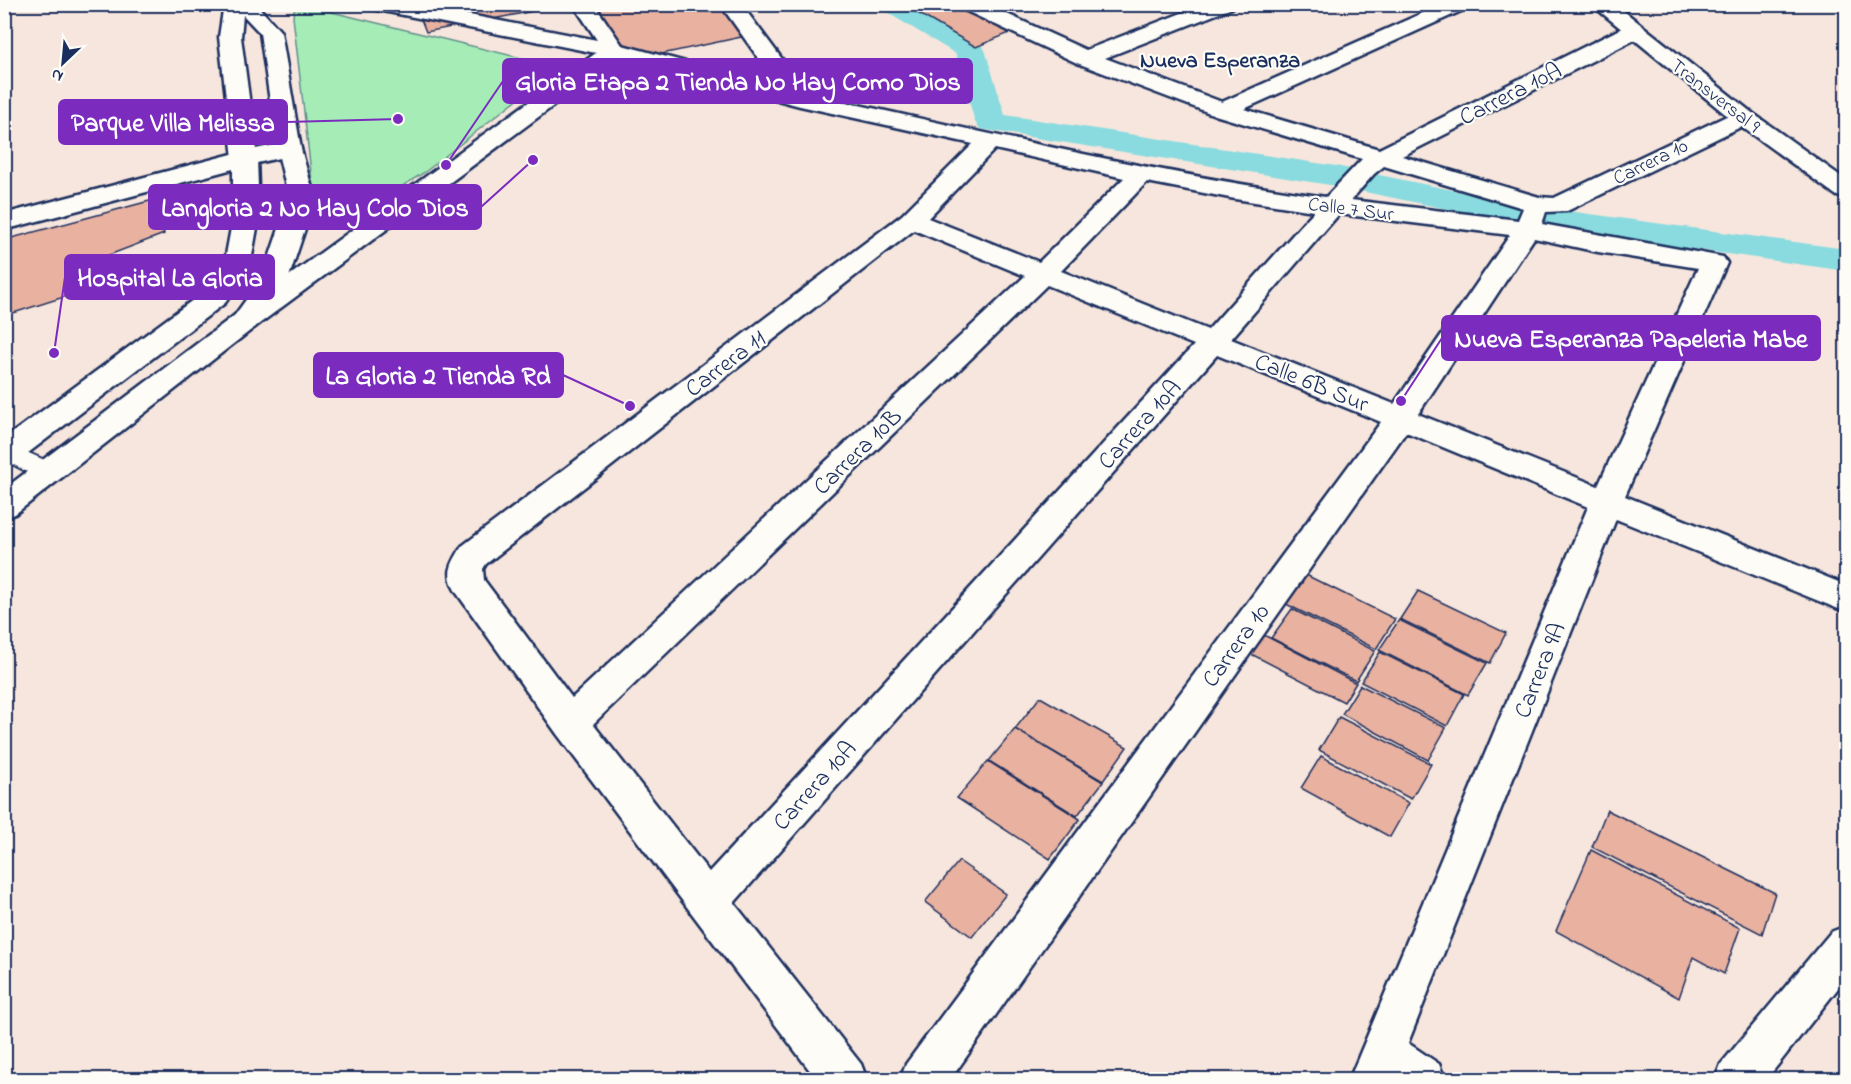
<svg xmlns="http://www.w3.org/2000/svg" width="1851" height="1084" font-family="'Indie Flower',sans-serif">
  <style>
    .green { fill: #a6ecb7; stroke: #608e8a; stroke-width: 1.5 }
    .lines { fill: none; stroke-linecap: round; stroke-linejoin: round }
    .canal { fill: #89dbdf; fill-rule: evenodd }
    .building { fill: #e9b1a0; stroke: #1b2f5e; stroke-width: 1.5 }
    .lane-casing { stroke: #1b2f5e; stroke-width: 4 }
    .street-casing { stroke: #1b2f5e; stroke-width: 5 }
    .secondary-casing { stroke: #1b2f5e; stroke-width: 5 }
    .lane { fill: #fdfcf7; fill-rule: evenodd }
    .street { fill: #fdfcf7; fill-rule: evenodd }
    .secondary { fill: #fdfcf7; fill-rule: evenodd }
    .labels { text-anchor: middle; stroke-width: 4.5; stroke-linejoin: round; paint-order: stroke }
    .far-street-label { font-size: 20px; fill: #1b2f5e; stroke: #fdfcf7 }
    .far-neighbourhood-label { font-size: 22px; font-weight: bold; fill: #1b2f5e; stroke: #fdfcf7 }
    .street-label { font-size: 24px; fill: #1b2f5e; stroke: #fdfcf7 }
    .leader { fill: none; stroke: #7b2cbf; stroke-width: 2 }
    .callout-dot { fill: #7b2cbf; stroke: #fdfcf7; stroke-width: 2 }
    .callout { fill: #7b2cbf; stroke: #7b2cbf; stroke-width: 2 }
    .callout-label { font-size: 26px; text-anchor: middle; font-weight: bold; fill: #fff }
  </style>
  <rect width="100%" height="100%" fill="#f7e6dd"/>
  <filter id="ink" filterUnits="userSpaceOnUse"><feTurbulence type="fractalNoise" baseFrequency=".0167" numOctaves="2"/><feDisplacementMap in="SourceGraphic" scale="12" xChannelSelector="R" yChannelSelector="G"/><feConvolveMatrix kernelMatrix="1 2 1 2 8 2 1 2 1" color-interpolation-filters="sRGB"/></filter>
  <g filter="url(#ink)">
    <polygon class="green" points="303,5 558,67 425,172 358,214 330,215 315,207 293,17 294,10"/>
    <g class="lines">
      <polygon class="canal" points="879,4 914,4 980,44 985,50 1005,115 1336,166 1524,205 1846,249 1846,271 1524,225 1336,186 980,129 975,122 956,54 883,10"/>
    </g>
    <g class="building">
      <polygon points="415,4 547,4 549,8 426,32"/>
      <polygon points="593,4 722,4 746,36 629,61"/>
      <polygon points="902,4 962,4 1012,32 976,47"/>
      <polygon points="157,199 164,234 88,263 86,290 4,316 4,240"/>
      <polygon points="1306,575 1395,619 1376,649 1286,604"/>
      <polygon points="1418,591 1506,633 1490,663 1400,619"/>
      <polygon points="1292,609 1375,651 1356,681 1271,638"/>
      <polygon points="1399,620 1487,663 1468,695 1379,650"/>
      <polygon points="1264,635 1356,683 1344,702 1251,654"/>
      <polygon points="1380,652 1464,694 1447,726 1361,682"/>
      <polygon points="1360,685 1446,728 1428,760 1342,714"/>
      <polygon points="1040,697 1127,747 1103,781 1015,729"/>
      <polygon points="1339,717 1431,764 1411,799 1319,750"/>
      <polygon points="1015,729 1103,782 1077,816 989,761"/>
      <polygon points="1321,756 1409,803 1390,837 1301,788"/>
      <polygon points="988,761 1080,819 1050,859 957,798"/>
      <polygon points="1607,810 1775,893 1762,934 1592,847"/>
      <polygon points="1591,850 1740,928 1724,974 1693,957 1679,998 1556,931"/>
      <polygon points="959,861 1006,894 972,937 925,902"/>
    </g>
    <g class="lines">
      <g class="lane-casing">
        <path id="lane" d="M4 442 58 466 61 472 58 478C41 483 20 467 4 460Z"/>
      </g>
      <g class="street-casing">
        <g id="street">
          <path d="M368 4H413L597 40 573 4H594L622 45 779 87 720 4H741L808 94C980 131 1152 173 1326 197L1362 159 1215 115 1077 63 960 8 957 4H985L1086 50 1205 4H1235L1232 8 1105 58 1222 102 1443 4H1471L1468 8 1244 109 1379 149 1626 26 1634 25 1642 26 1645 31 1642 36 1402 156 1539 197 1554 198 1735 112 1743 110 1751 112 1755 117 1751 122 1567 211 1546 212 1542 224 1723 257 1727 263 1625 496 1846 585V612L1616 519 1408 1043 1439 1064 1445 1080H1349L1588 507 1406 432 950 1080H900L906 1064 1381 422 1217 355 734 903 861 1064 867 1080H817L557 734 456 592C445 572 451 565 462 546L902 215 973 144 800 106 618 58 255 327 245 330 235 327 231 321 235 315 596 53 378 10 371 8ZM995 149 1124 178 1039 262 928 218ZM1384 166 1523 208 1518 220 1351 200 1374 174ZM1147 182 1235 199 1314 211 1208 330 1061 271ZM1339 214 1510 235 1394 404 1231 339ZM914 230 1025 276 572 698 484 580 483 569 486 564ZM1534 238 1598 252 1698 268 1598 486 1418 414ZM1047 285 1194 345 709 872 593 724Z"/>
          <polygon points="289,142 297,144 301,149 297,154 248,165 4,230 4,214 236,153"/>
        </g>
      </g>
      <g class="secondary-casing">
        <g id="secondary">
          <polygon points="224,4 256,4 281,32 301,149 315,199 289,277 255,327 15,514 4,518 4,489 235,315 263,276 289,199 277,149 260,33 243,15 241,37 257,158 259,217 250,267 225,303 15,463 4,466 4,439 205,291 224,266 233,217 233,158 219,37"/>
          <polygon points="1591,4 1615,4 1751,112 1846,180 1846,198 1837,196 1735,122"/>
          <polygon points="1846,926 1846,978 1766,1080 1715,1080 1721,1064 1831,932"/>
        </g>
      </g>
      <use href="#lane" class="lane"/>
      <use href="#street" class="street"/>
      <use href="#secondary" class="secondary"/>
    </g>
  </g>
  <g class="labels">
    <g class="far-street-label">
      <text transform="translate(1716 95) rotate(38)" y="7">Transversal 9</text>
      <text transform="translate(1650 161) rotate(-26)" y="7">Carrera 10</text>
      <text transform="translate(1351 208) rotate(7)" y="7">Calle 7 Sur</text>
    </g>
    <g class="far-neighbourhood-label">
      <text x="1220" y="67">Nueva Esperanza</text>
    </g>
    <g class="street-label">
      <text transform="translate(1510 93) rotate(-27)" y="8">Carrera 10A</text>
      <text transform="translate(725 363) rotate(-37)" y="8">Carrera 11</text>
      <text transform="translate(1312 382) rotate(22)" y="8">Calle 6B Sur</text>
      <text transform="translate(1139 424) rotate(-48)" y="8">Carrera 10A</text>
      <text transform="translate(857 451) rotate(-44)" y="8">Carrera 10B</text>
      <text transform="translate(1235 645) rotate(-54)" y="8">Carrera 10</text>
      <text transform="translate(1539 670) rotate(-68)" y="8">Carrera 9A</text>
      <text transform="translate(814 785) rotate(-48)" y="8">Carrera 10A</text>
    </g>
  </g>
  <path class="leader" d="M446 165L503 81M398 119L287 122M533 160L481 207M54 353L65 277M1401 401L1442 338M630 406L563 375"/>
  <g class="callout-dot">
    <circle cx="446" cy="165" r="6"/>
    <circle cx="398" cy="119" r="6"/>
    <circle cx="533" cy="160" r="6"/>
    <circle cx="54" cy="353" r="6"/>
    <circle cx="1401" cy="401" r="6"/>
    <circle cx="630" cy="406" r="6"/>
  </g>
  <g class="callout">
    <rect x="503" y="59" width="469" height="44" rx="6"/>
    <rect x="59" y="100" width="228" height="44" rx="6"/>
    <rect x="149" y="185" width="332" height="44" rx="6"/>
    <rect x="65" y="255" width="209" height="44" rx="6"/>
    <rect x="1442" y="316" width="378" height="44" rx="6"/>
    <rect x="314" y="353" width="249" height="44" rx="6"/>
  </g>
  <g class="callout-label">
    <text x="738" y="90">Gloria Etapa 2 Tienda No Hay Como Dios</text>
    <text x="173" y="131">Parque Villa Melissa</text>
    <text x="315" y="216">Langloria 2 No Hay Colo Dios</text>
    <text x="170" y="286">Hospital La Gloria</text>
    <text x="1631" y="347">Nueva Esperanza Papeleria Mabe</text>
    <text x="438" y="384">La Gloria 2 Tienda Rd</text>
  </g>
  <rect width="1851" height="1084" fill="none" stroke="#fdfcf7" stroke-width="24"/>
  <rect x="12" y="12" width="1827" height="1060" fill="none" stroke="#1b2f5e" stroke-width="2" filter="url(#ink)"/>
  <g transform="translate(63 63) rotate(206)" stroke="#fdfcf7" stroke-width="4.5" paint-order="stroke">
  <path d="M0-4.5L10 22L0 15L-10 22Z" fill="#1b2f5e"/>
  <text y="-9" font-size="16" font-weight="bold" text-anchor="middle" fill="#1b2f5e">N</text>
  </g>
</svg>
